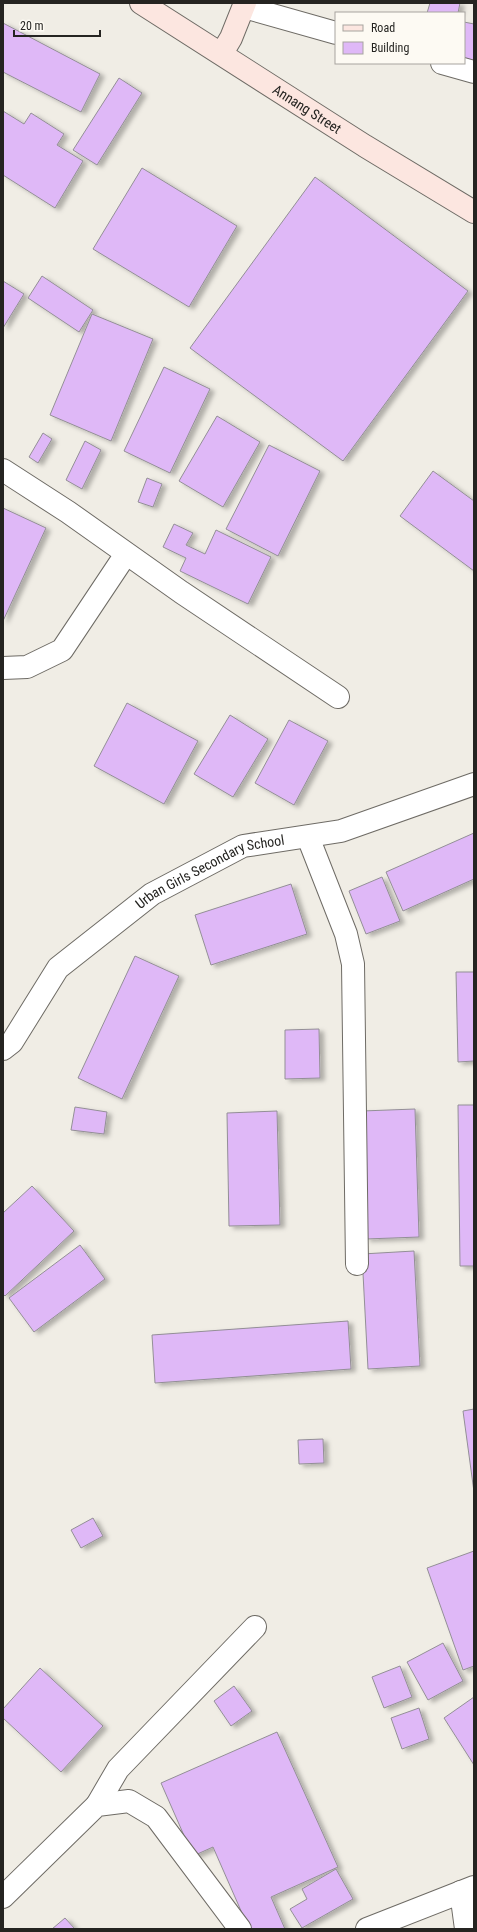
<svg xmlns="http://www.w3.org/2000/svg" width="477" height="1932" font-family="'Roboto Condensed',sans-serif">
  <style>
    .building { fill: #dfb8f7; stroke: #938f96; filter: url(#shadow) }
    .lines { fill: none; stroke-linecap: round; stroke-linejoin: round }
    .street-casing { stroke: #6e6b65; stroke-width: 24 }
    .secondary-casing { stroke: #6e6b65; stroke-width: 24 }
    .street { stroke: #fff; stroke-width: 22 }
    .secondary { stroke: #fce6e0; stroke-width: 22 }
    .labels { text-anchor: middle; stroke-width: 4; stroke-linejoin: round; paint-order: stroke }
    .street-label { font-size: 14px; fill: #252421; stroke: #fdfaf3 }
  </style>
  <defs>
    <filter id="shadow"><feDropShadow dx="4.5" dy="2.5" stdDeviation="2" flood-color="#0004"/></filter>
  </defs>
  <rect width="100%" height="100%" fill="#f0ede5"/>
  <g class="building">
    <polygon points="430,3 460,3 458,13 427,13"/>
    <polygon points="464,22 474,24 474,64 464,62"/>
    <polygon points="3,23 100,74 81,112 3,72"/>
    <polygon points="119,78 142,93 97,165 73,150"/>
    <polygon points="3,111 24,124 31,113 64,134 57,145 83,161 55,208 3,175"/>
    <polygon points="142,168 237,226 189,307 93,249"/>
    <polygon points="315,177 468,291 343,461 190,348"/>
    <polygon points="42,276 93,310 79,332 28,298"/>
    <polygon points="3,281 24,294 3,328"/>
    <polygon points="92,314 153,339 111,441 50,415"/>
    <polygon points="164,367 210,389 170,473 124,451"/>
    <polygon points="217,416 260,442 223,507 179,481"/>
    <polygon points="43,433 52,439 38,463 29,457"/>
    <polygon points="85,441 101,450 82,489 66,480"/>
    <polygon points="269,445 320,471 278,556 226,529"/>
    <polygon points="433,471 474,501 474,571 400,516"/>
    <polygon points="147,478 162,484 153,507 138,502"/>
    <polygon points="3,508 46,528 3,621"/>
    <polygon points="174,524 193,533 186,545 205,554 216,530 271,557 248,604 180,571 186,558 163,547"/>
    <polygon points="127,703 198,741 164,804 94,766"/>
    <polygon points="230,715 268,739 233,797 194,774"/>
    <polygon points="289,720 328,741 294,805 255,783"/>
    <polygon points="474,833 474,879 403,911 386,872"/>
    <polygon points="382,877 400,921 366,934 349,891"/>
    <polygon points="291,884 307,934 211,965 195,915"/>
    <polygon points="135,956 179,976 122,1099 78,1078"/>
    <polygon points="456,972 474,972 474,1061 458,1062"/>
    <polygon points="319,1029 320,1078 285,1079 285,1030"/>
    <polygon points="458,1105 474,1105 474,1266 460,1266"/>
    <polygon points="75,1107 107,1112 104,1134 71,1130"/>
    <polygon points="415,1109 419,1237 366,1239 362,1111"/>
    <polygon points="277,1111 280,1225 229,1226 227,1113"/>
    <polygon points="32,1186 74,1231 5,1296 3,1294 3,1213"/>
    <polygon points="80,1245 105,1279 34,1332 9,1298"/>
    <polygon points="414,1251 420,1366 368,1369 362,1254"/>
    <polygon points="348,1321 351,1369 155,1383 152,1335"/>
    <polygon points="474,1409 474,1492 463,1411"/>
    <polygon points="323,1439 324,1463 299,1464 298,1440"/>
    <polygon points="93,1518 103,1536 81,1548 71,1530"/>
    <polygon points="474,1551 474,1666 463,1670 427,1568"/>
    <polygon points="443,1643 463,1681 428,1700 407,1662"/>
    <polygon points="400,1666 412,1697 384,1708 372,1677"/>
    <polygon points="40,1668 103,1726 61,1772 3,1718 3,1709"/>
    <polygon points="234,1686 252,1711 231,1726 214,1701"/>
    <polygon points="474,1697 474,1765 444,1718"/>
    <polygon points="419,1708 429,1739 402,1749 391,1718"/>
    <polygon points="277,1732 338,1867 271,1897 285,1929 249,1929 213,1847 193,1856 161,1783"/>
    <polygon points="336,1869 353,1899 302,1928 290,1909 307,1899 302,1889"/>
    <polygon points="65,1918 75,1929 52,1929"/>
  </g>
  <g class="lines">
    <g class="street-casing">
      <g id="street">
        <polyline points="244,7 336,33"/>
        <polyline points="442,63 474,72"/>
        <polyline points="3,470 68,512 181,592 338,697"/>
        <polyline points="3,668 27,667 62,650 126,554"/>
        <polyline points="308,837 346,934 353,964 357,1264"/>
        <path id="s1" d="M3 1049 12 1042 58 968 152 894 243 846 341 831 474 784"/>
        <polyline points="97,1805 118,1769 255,1627"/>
        <polyline points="461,1892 466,1929"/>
        <polyline points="3,1897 97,1805 129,1801 156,1817 240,1929"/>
        <polyline points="367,1929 474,1887"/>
      </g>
    </g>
    <g class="secondary-casing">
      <g id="secondary">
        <path id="s2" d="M141 3 365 146 474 212"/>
        <polyline points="222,53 231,38 245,3"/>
      </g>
    </g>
    <use href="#street" class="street"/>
    <use href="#secondary" class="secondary"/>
  </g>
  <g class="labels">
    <g class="street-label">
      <text dy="5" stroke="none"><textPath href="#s2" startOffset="197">Annang Street</textPath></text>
      <text dy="5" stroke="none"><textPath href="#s1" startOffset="281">Urban Girls Secondary School</textPath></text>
    </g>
  </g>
  <rect width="477" height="1932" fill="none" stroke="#252421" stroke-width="8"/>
  <rect x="335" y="12" width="130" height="52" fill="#fdfaf3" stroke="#a7a49f"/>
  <rect x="343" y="25" width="20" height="6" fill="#fce6e0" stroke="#a7a49f"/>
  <text x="371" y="32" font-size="12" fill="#252421">Road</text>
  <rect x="343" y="42" width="20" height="12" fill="#dfb8f7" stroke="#a7a49f"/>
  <text x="371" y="52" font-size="12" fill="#252421">Building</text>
  <path d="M14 30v6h86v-6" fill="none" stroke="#252421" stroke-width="2"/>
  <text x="20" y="30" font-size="12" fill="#252421" stroke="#fdfaf3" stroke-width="3" paint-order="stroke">20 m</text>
</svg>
